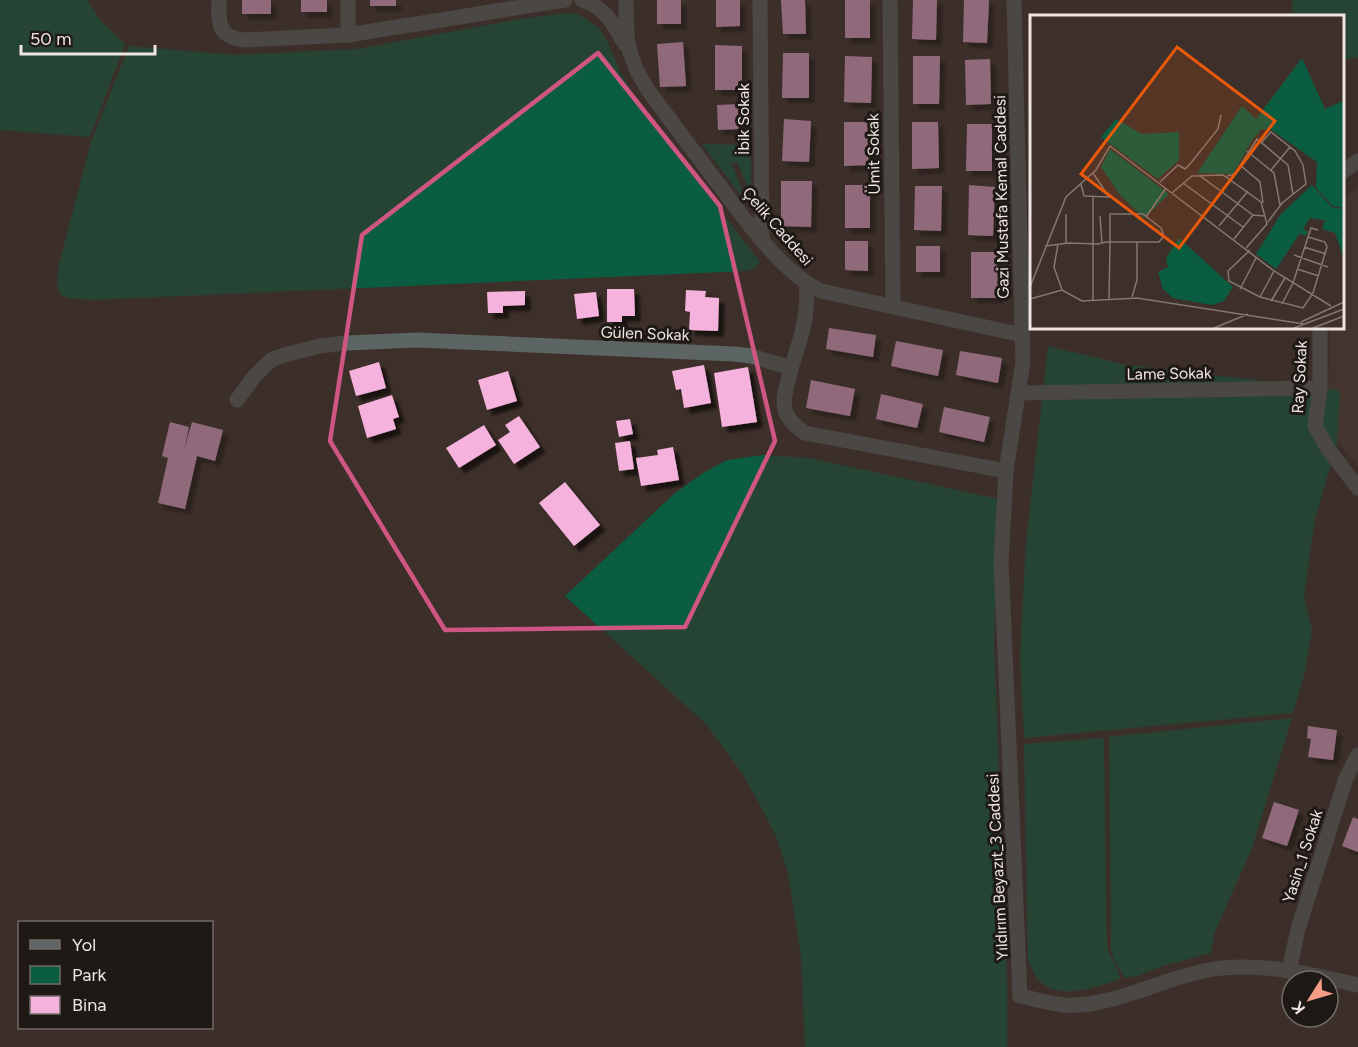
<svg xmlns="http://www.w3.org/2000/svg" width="1358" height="1047" font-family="Figtree,sans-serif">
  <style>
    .built { fill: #4d3a31 }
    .green { fill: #0b5d42 }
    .building { fill: #f5b2dc; filter: url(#shadow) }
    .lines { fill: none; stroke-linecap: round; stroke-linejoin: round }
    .minor { stroke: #5d6564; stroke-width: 15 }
    .marked { fill: none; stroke: #cf5683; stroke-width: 4.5; stroke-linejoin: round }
    .labels { text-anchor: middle; stroke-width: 6; stroke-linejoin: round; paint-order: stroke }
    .street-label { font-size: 16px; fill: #eee5e1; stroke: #1f1916 }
    .inset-road { fill: none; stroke: #847873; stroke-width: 1.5 }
    .view { fill: #e8590c; fill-opacity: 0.15; stroke: #e8590c; stroke-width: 3 }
    .inset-edge { fill: none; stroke: #eee5e1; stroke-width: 3 }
  </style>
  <defs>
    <filter id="shadow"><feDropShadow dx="5.5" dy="5.5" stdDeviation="1.5" flood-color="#0009"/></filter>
  </defs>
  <rect width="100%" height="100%" fill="#3d2f29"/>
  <polygon class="built" points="1358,186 1358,467 1327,427 1330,327 1342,327 1342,202"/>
  <g class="green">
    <polygon points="0,0 87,0 101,21 125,44 90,137 0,130"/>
    <polygon points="1292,0 1358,0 1358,57 1342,60 1342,16 1293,16"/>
    <polygon points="564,13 578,14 599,28 606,39 621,73 638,103 760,262 754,269 746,271 90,300 68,298 60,294 57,284 59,264 91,142 129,46 235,55 358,49 514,20"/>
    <polygon points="702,144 751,145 751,195 737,162 732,164 746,200 745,201"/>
    <polygon points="1048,346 1126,365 1338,390 1340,395 1337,443 1315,519 1304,596 1312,630 1305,672 1293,713 1024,738 1020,657 1026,543"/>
    <polygon points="763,455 809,458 999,499 994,640 1007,982 1007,1047 805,1047 801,956 788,873 776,836 761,807 744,776 706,724 565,596 675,493 703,473 727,460"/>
    <polygon points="1292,718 1252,848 1214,934 1211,953 1166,965 1137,976 1125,978 1114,961 1111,947 1109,737"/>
    <path d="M1104 738 1107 948 1121 979C1097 986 1060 1002 1040 981 1034 975 1032 967 1028 960L1024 744Z"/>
  </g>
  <g class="building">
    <rect x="242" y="0" width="29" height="14"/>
    <rect x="301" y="0" width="26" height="12"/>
    <rect x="370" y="0" width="26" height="6"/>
    <rect x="657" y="0" width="24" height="24"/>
    <polygon points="716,0 740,0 740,26 716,27"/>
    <polygon points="781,0 805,0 806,34 783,34"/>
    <rect x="845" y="0" width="25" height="38"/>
    <polygon points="913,0 937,0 936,40 912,39"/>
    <polygon points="964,0 989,0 987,43 963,42"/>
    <polygon points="683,42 686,86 660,87 657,44"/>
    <polygon points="715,45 742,46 742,90 715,90"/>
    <polygon points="783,53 809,53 809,98 782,98"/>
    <polygon points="845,56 872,57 871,103 844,102"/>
    <polygon points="913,56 940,56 939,104 913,104"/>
    <polygon points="990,59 991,104 966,105 965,60"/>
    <polygon points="738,104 739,129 718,130 717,105"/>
    <polygon points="784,119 811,121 809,162 782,161"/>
    <polygon points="844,122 870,122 870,165 844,166"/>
    <polygon points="912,122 938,122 939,168 912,169"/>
    <polygon points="967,124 992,124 992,171 966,171"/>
    <polygon points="781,181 812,181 811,227 781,226"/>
    <rect x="845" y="185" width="25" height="43"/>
    <polygon points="969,185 995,187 993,236 968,235"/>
    <polygon points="915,186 942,186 941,231 914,230"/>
    <polygon points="845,241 868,241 868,271 845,270"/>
    <rect x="916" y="246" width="24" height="26"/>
    <rect x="971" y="252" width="27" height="46"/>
    <polygon points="607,289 634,289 635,316 622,316 622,322 607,322"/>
    <polygon points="686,290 706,291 705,297 719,298 718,331 689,330 690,312 685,311"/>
    <polygon points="525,291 525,305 503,306 503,313 488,313 487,292"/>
    <polygon points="596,292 599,316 577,319 574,294"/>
    <polygon points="829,328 876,335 873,357 826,349"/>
    <polygon points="896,341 943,350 938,376 891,366"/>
    <polygon points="960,351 1002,358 998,383 956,375"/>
    <polygon points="379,362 386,388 356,396 349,371"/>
    <polygon points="704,365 711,403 684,408 681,389 676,390 672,371"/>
    <polygon points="748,367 757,422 722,427 714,373"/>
    <polygon points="508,371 517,401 487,410 478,380"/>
    <polygon points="811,380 855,389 850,416 806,408"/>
    <polygon points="881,394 923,404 917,428 876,419"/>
    <polygon points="392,395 399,417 393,419 396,429 367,438 358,406"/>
    <polygon points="944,407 990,417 984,442 939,432"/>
    <polygon points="519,416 540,447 514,464 498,440 510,432 505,425"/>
    <polygon points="630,419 633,434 619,437 616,421"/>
    <polygon points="170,422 189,427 184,450 192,422 223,430 215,461 197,456 185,509 158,503 168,458 162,456"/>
    <polygon points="484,425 496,445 459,468 446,448"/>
    <polygon points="630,441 634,469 619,471 615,443"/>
    <polygon points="673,447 679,480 641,486 636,458 658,455 657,450"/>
    <polygon points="565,482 600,525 574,546 539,503"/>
    <polygon points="1308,726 1337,730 1333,760 1308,757 1311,739 1307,738"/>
    <polygon points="1274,802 1299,810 1287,846 1262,838"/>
    <polygon points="1353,817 1358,819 1358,852 1342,846"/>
  </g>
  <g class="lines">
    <g class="minor">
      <path d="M219 0C218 23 218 38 245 40L348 35 565 0"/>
      <path d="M582 0C606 8 613 24 625 44"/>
      <path d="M626 0C626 39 626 56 648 90 671 121 694 152 717 182 743 217 781 272 821 291L1022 335"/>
      <polyline points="760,0 762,239"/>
      <polyline points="890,0 893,307"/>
      <path d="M1014 0 1023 362 1006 471 1001 561 1020 996C1035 999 1051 1004 1065 1005 1109 1008 1165 978 1208 970 1258 961 1310 974 1358 985"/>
      <polyline points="348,35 348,0"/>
      <polyline points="1342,172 1358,161"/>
      <polyline points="1320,327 1320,388 1315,426 1328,449 1358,488"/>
      <path d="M791 368C801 338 809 315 806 284"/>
      <polyline points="1019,393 1320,388"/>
      <path d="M237 400 253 378 271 360 284 355 320 346 346 343 417 340 734 354 751 356 791 368C784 399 775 413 805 433L1006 471"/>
      <polyline points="1289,971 1298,929 1346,778 1358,755"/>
    </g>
  </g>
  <path d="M0 0H1358V1047H0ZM598 53 720 206 775 441 685 627 445 630 330 441 362 235Z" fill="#3d2f29" fill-opacity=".55" fill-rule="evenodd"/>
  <path class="marked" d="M598 53 720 206 775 441 685 627 445 630 330 441 362 235Z"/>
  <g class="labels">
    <g class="street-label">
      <text transform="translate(743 119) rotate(-90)" y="6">İbik Sokak</text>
      <text transform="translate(873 154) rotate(-91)" y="6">Ümit Sokak</text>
      <text transform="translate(1001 197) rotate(-91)" y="6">Gazi Mustafa Kemal Caddesi</text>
      <text transform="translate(778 226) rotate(49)" y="6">Çelik Caddesi</text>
      <text transform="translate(645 333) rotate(2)" y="6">Gülen Sokak</text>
      <text transform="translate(1169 373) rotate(-1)" y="6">Lame Sokak</text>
      <text transform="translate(1299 377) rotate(-87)" y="6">Ray Sokak</text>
      <text transform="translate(1302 856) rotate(-72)" y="6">Yasin_1 Sokak</text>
      <text transform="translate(997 867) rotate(-93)" y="6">Yıldırım Beyazıt_3 Caddesi</text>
    </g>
  </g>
  <g transform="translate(1030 15)">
    <rect width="314" height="314" fill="#3d2f29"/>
    <path d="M272 43 295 94 313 86V193L303 191 286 173 287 147 240 114H232L223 124 203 159 167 158 212 91 226 104ZM86 104 112 119 149 117V145L128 164 71 122ZM80 134 139 179 114 203 90 180 71 152ZM282 170 302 192 313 194V241L305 218 292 214 295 205 280 203 273 214 278 217 276 221 270 218 246 254 226 239 251 199ZM149 223 203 272 194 286 182 290 143 283 133 274 128 257 138 252 136 243Z" fill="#0b5d42"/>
    <path class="inset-road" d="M231 128 241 117 265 136 273 150 276 169 252 188 238 207M217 136 244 158 250 190M210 150 230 167 233 188M241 155 260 132M169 160 223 200 235 201M197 161 205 159 227 124 258 150 263 179M130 167 148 150 155 154 160 149 188 114 191 100M153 168 213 212M51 169 54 181 79 182 63 158M142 178 162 161 193 160 231 187 237 209 216 233M63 181V286M36 199V228M70 201 72 228M116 202 136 173M189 211 218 176M204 224 223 200M28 229 24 252 32 275M15 231 39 228 68 229 76 227H129L134 221 131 213 113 199H80V230L79 284M274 232 296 239M220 235 198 256 199 266 230 282 273 293 283 278 297 232 295 227 278 222M264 240 298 252M267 254 289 261M0 272 36 182 66 155 80 131 244 256 301 291M210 274 226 243M102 282 107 265V227M230 282 244 256M0 284 32 275 52 286 107 283 274 309M241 286 255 263M252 289 263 268 281 213 288 215M271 307 314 287M184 313 218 299M264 313 314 294M283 313 314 301"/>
    <path class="view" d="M147 32 245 106 149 233 51 159Z"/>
    <rect width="314" height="314" class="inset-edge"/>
  </g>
  <rect x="18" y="921" width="195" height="108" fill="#1f1916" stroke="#726b67" stroke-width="1.5"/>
  <rect x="30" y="940" width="30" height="9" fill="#5d6564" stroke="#726b67" stroke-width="1.5"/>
  <text x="72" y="951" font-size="18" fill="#eee5e1">Yol</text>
  <rect x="30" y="966" width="30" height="18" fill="#0b5d42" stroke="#726b67" stroke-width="1.5"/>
  <text x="72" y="981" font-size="18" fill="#eee5e1">Park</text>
  <rect x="30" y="996" width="30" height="18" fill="#f5b2dc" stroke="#726b67" stroke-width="1.5"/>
  <text x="72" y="1011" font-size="18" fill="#eee5e1">Bina</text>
  <g transform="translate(1310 999) rotate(233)"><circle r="28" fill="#1f1916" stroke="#726b67" stroke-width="1.5"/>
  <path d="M0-4.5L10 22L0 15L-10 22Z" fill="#f49e88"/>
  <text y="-9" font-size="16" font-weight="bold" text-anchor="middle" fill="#eee5e1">K</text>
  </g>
  <path d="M21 45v9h134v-9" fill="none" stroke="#eee5e1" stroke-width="3"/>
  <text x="30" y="45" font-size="18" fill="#eee5e1" stroke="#1f1916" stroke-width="4.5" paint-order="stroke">50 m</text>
</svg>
